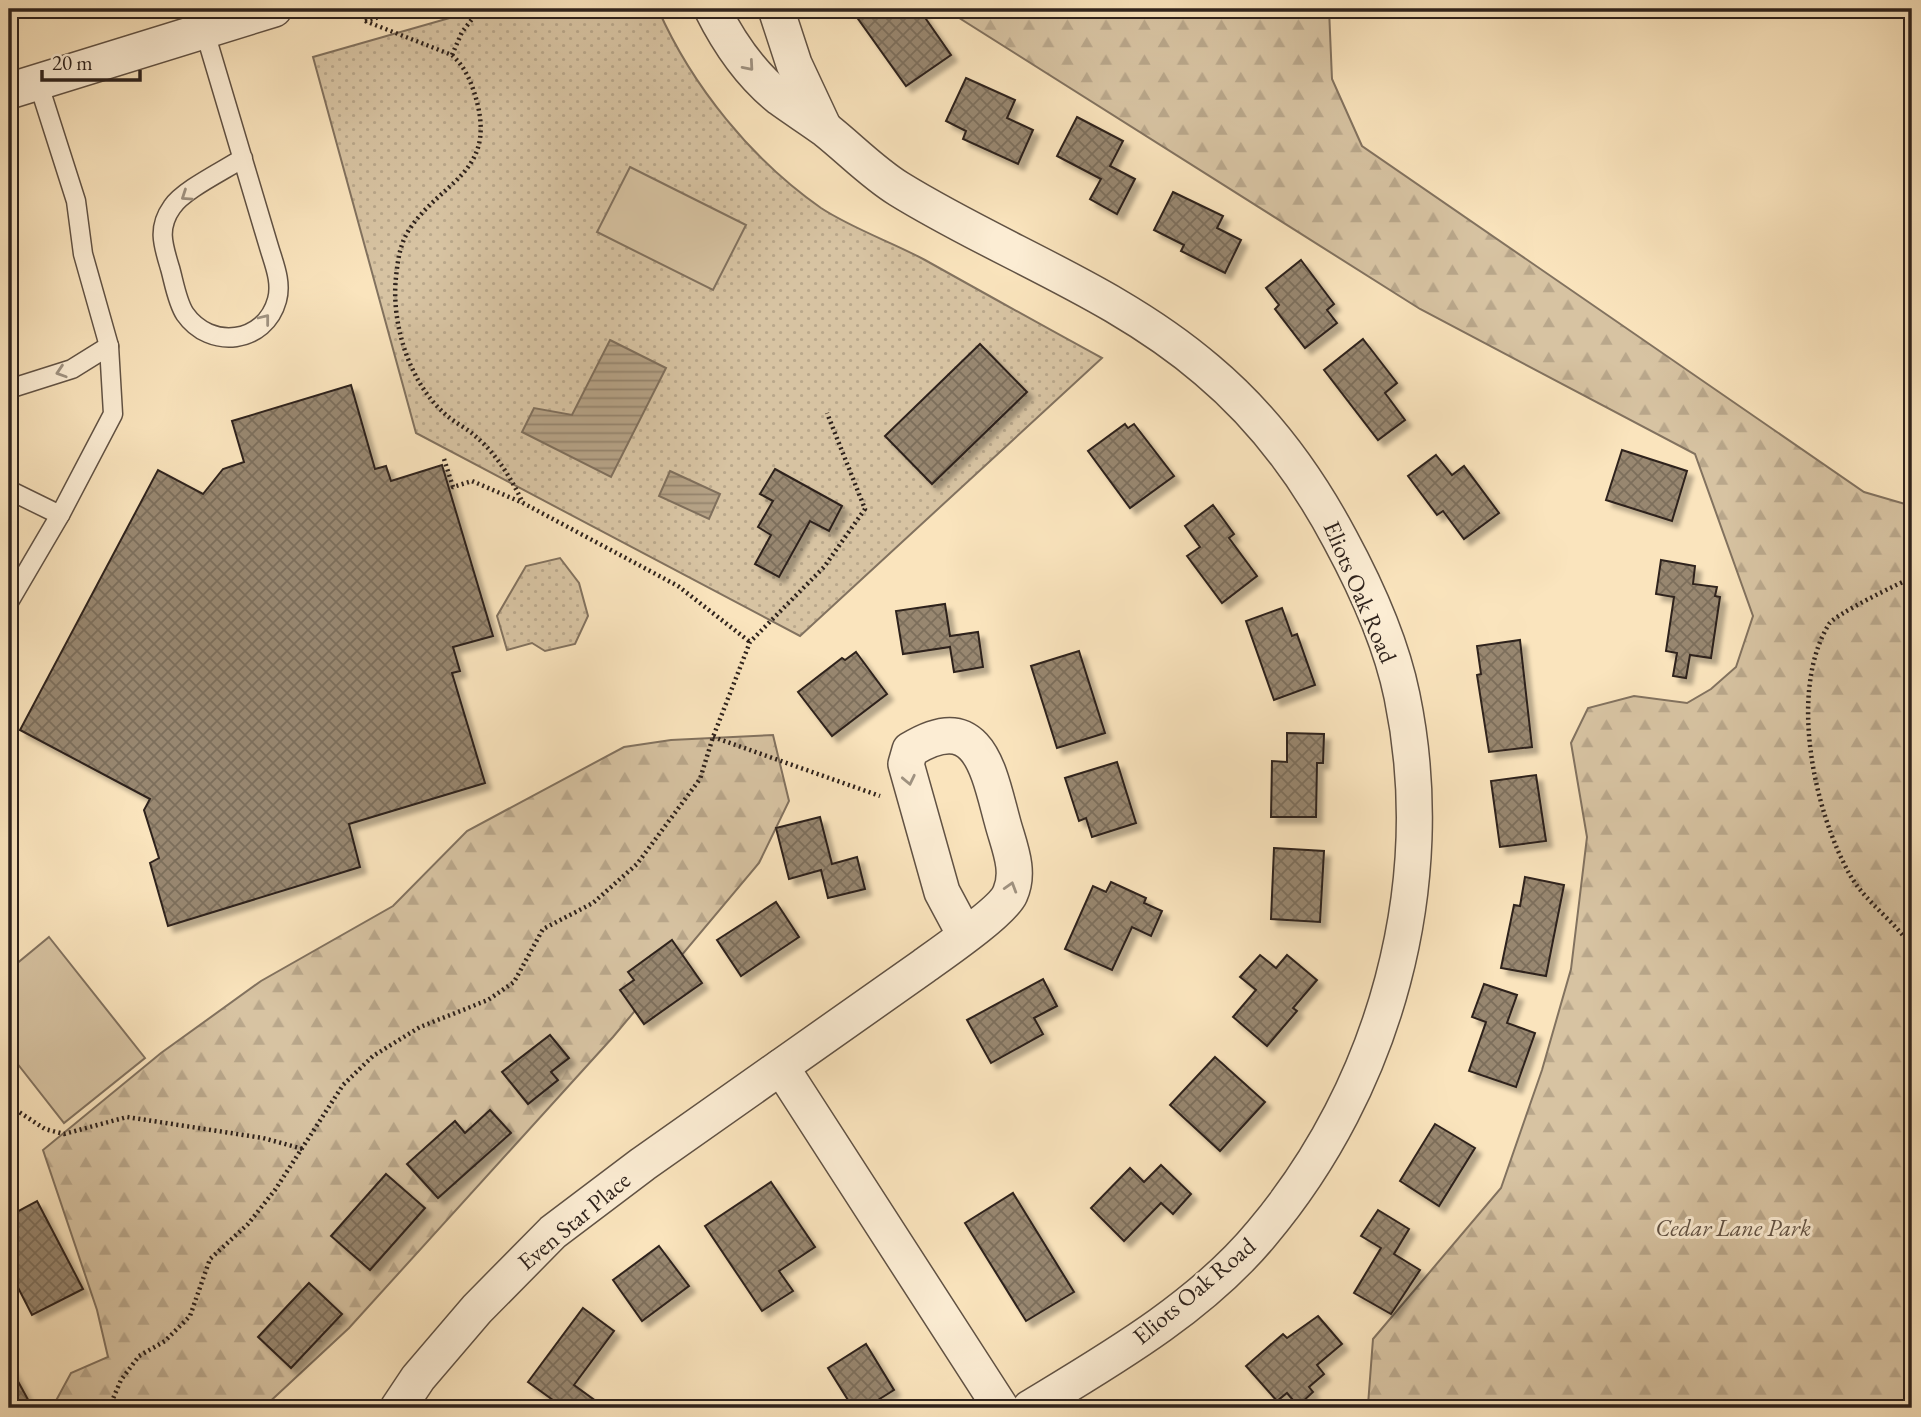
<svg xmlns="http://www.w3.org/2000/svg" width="1921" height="1417" font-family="'EB Garamond',serif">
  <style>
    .green { fill: url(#green-dots); stroke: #82725f; stroke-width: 2 }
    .forest { fill: url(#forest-firs); stroke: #82725f; stroke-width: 2 }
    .pitch { fill: #d7c3a2; stroke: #82725f; stroke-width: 2 }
    .water { fill: url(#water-rules); stroke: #7f6f5c; stroke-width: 2 }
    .building { fill: url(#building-cross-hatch); stroke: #2e221c; stroke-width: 2; filter: url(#shadow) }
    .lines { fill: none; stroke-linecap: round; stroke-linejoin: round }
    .lane-casing { stroke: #615244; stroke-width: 21 }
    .street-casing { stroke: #615244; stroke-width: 38 }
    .path { stroke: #2e221c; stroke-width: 4.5; stroke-dasharray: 2 3.5; stroke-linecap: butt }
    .lane { stroke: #fcedd4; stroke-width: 18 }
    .street { stroke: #fcedd4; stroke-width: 35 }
    .oneway { stroke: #9f9281 }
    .labels { text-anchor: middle; stroke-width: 6; stroke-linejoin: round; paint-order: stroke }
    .street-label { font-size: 24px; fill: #2e221c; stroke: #fcedd4 }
    .park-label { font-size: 24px; font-style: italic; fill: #615244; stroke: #fcedd4 }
  </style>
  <defs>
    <pattern id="green-dots" width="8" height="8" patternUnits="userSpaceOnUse" patternTransform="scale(1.75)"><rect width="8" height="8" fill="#d7c3a2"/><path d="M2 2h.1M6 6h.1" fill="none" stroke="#b9a78b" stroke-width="1.8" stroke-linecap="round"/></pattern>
    <pattern id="forest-firs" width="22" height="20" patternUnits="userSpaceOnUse" patternTransform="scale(1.75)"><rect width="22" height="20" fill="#d7c3a2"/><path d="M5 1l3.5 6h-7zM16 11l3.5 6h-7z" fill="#b9a78b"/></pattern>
    <pattern id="water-rules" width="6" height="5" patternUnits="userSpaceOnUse" patternTransform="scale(1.75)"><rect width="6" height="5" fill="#b5a286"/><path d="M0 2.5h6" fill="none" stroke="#94846d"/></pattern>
    <pattern id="building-cross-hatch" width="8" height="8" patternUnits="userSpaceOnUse" patternTransform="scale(1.75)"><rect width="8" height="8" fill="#988770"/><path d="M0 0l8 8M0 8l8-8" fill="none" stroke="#7c6e5b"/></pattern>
    <filter id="shadow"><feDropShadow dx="6" dy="6" stdDeviation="2" flood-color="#0004"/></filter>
  </defs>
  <rect width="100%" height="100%" fill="#fae4bd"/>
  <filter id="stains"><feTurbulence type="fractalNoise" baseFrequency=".00286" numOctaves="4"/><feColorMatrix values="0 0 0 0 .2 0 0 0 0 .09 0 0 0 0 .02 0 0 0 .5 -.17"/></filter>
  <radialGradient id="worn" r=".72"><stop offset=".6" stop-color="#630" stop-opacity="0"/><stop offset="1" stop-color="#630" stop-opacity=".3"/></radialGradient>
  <g class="green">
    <path d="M481 9H658C692 86 752 160 821 208 853 229 892 242 925 260 984 293 1043 326 1102 358L800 636 416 433 313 57Z"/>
    <polygon points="560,558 579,583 588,616 575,644 545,651 532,643 507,650 497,616 526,566"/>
  </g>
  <g class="forest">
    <polygon points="945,9 1329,9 1332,79 1362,146 1864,492 1912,506 1912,1408 1363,1408 1368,1405 1373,1339 1501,1188 1542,1070 1571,969 1587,837 1571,743 1588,708 1634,696 1687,703 1711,689 1736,667 1753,616 1695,454 1420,309"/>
    <polygon points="773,735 789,801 759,863 613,1037 349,1328 263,1408 52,1408 71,1373 108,1357 97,1310 43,1150 161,1053 261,981 393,906 467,831 624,747 671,740"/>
  </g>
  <g class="pitch">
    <polygon points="630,167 746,225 713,290 597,232"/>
    <polygon points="49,937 145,1058 64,1123 9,1053 9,970"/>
  </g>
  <g class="water">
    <polygon points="610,340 666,368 611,477 522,432 534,408 572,415"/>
    <polygon points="670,471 720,494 709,519 659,496"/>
  </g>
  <g class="building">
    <polygon points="851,9 919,9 951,55 906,86"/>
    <polygon points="966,78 1015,100 1007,118 1033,130 1018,164 963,139 966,131 946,121"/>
    <polygon points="1077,117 1123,141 1110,166 1135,179 1117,214 1090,199 1101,179 1057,156"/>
    <polygon points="1173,192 1223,216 1217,228 1241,240 1225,273 1181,251 1184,245 1154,230"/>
    <polygon points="1301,260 1334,304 1327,310 1337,323 1305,348 1275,309 1279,305 1266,288"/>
    <polygon points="1363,339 1397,383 1385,393 1405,420 1378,440 1324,370"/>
    <polygon points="980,344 1027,392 932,484 885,436"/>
    <polygon points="351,385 375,469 386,466 391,481 442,465 493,636 453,647 460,671 452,673 485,783 349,824 360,867 168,926 150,863 159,858 144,810 150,799 20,730 158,470 203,494 223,469 244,462 232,421"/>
    <polygon points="1125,424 1128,428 1134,424 1174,476 1130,508 1088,451"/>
    <polygon points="1622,450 1687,471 1672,521 1606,500"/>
    <polygon points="1436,455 1452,475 1464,466 1499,513 1464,539 1443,511 1437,515 1408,476"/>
    <polygon points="775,469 842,506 829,531 810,521 779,577 755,564 771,535 758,527 773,501 760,494"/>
    <polygon points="1213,505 1234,534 1229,538 1257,576 1222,603 1187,556 1200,547 1185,526"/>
    <polygon points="1661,560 1695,566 1693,584 1717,587 1715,596 1720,597 1711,658 1690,655 1686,678 1673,676 1677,653 1666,651 1674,597 1656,594"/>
    <polygon points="945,604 950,636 978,632 983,667 954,672 950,647 903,654 896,611"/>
    <polygon points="1282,608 1292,636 1297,634 1315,685 1274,700 1246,621"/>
    <polygon points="1520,640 1532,747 1489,752 1477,675 1481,674 1477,646"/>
    <polygon points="1079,651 1105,733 1057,748 1031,666"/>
    <polygon points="856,652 887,694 832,736 798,692 842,658 845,660"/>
    <polygon points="1287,733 1324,734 1323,763 1317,763 1316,817 1271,817 1272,761 1287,762"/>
    <polygon points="1117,762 1136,823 1092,837 1086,818 1079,821 1065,778"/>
    <polygon points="1536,775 1546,841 1500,847 1491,781"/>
    <polygon points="820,817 832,864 857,857 865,889 828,898 821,870 789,879 776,828"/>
    <polygon points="1274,848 1324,851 1320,922 1271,919"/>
    <polygon points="1525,877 1564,885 1546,976 1501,968 1514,905 1520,906"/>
    <polygon points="1111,882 1146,898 1144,903 1162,911 1151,936 1132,927 1112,970 1065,949 1093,886 1106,892"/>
    <polygon points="776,902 799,937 741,976 717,940"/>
    <polygon points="672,940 702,983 644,1024 620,990 634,980 628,972"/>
    <polygon points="1260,955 1276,968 1287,955 1317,980 1293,1008 1297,1011 1267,1046 1233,1017 1256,990 1240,977"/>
    <polygon points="1043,979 1057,1006 1034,1018 1043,1034 991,1063 967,1020"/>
    <polygon points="1484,984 1517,995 1507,1023 1535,1033 1516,1087 1469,1071 1486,1022 1472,1017"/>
    <polygon points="550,1035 569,1058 551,1072 558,1080 528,1104 502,1072"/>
    <polygon points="1215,1057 1265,1102 1220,1151 1170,1105"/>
    <polygon points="490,1110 511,1133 438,1198 407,1164 455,1121 465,1133"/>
    <polygon points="1435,1124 1475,1148 1439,1206 1400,1181"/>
    <polygon points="1161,1165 1191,1194 1173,1214 1161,1203 1124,1241 1091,1208 1130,1168 1144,1182"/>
    <polygon points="386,1174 425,1208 370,1270 331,1236"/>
    <polygon points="771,1182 815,1247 779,1271 793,1291 762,1311 705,1226"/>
    <polygon points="1013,1193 1074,1292 1026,1321 965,1223"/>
    <polygon points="37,1201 83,1289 32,1315 9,1270 9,1216"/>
    <polygon points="1378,1210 1409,1229 1394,1254 1420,1270 1391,1314 1354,1293 1381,1248 1361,1236"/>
    <polygon points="659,1246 689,1286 642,1321 613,1280"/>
    <polygon points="309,1283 342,1314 291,1368 258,1337"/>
    <polygon points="583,1308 614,1331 574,1385 600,1404 597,1408 564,1408 528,1382"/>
    <polygon points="1318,1316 1342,1344 1317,1365 1324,1374 1309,1387 1313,1392 1298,1406 1287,1393 1277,1401 1246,1366 1283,1334 1287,1338"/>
    <polygon points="866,1344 894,1390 865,1408 853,1408 828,1368"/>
    <polygon points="9,1365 31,1405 25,1408 9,1408"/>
  </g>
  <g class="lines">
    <g class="lane-casing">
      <g id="lane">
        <path d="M204 29 269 247C274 264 282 282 277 300 265 344 210 350 185 314 177 302 174 282 170 268 163 245 157 228 172 207 183 190 225 170 243 158"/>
        <polyline points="9,389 72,369 109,346"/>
        <polyline points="9,490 60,515"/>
        <polyline points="9,602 60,515 113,414 109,346 83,254 76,201 38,82"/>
      </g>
    </g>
    <g class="street-casing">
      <g id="street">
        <path d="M712 9C728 41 751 75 780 98 795 109 811 119 826 130 850 149 873 173 899 189 1001 252 1115 291 1207 370 1263 417 1306 475 1340 539 1366 587 1391 642 1402 696 1441 885 1385 1087 1262 1233 1201 1307 1111 1359 1030 1408"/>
        <polyline points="776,9 794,64 823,126"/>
        <polyline points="9,91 274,9"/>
        <polyline points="781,1067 1001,1408"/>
        <path d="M398 1408 418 1378 477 1309 553 1232 643 1164 924 966C942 953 1003 911 1010 894 1021 870 1008 844 1002 820 988 768 978 708 910 750L906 764 942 892 965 935"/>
      </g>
    </g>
    <g class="path">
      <path d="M365 21 452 55C467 69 473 86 478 106 493 173 442 182 411 227 400 242 398 259 396 277 391 323 409 382 444 413 453 422 465 427 474 435 496 453 511 478 523 503"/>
      <polyline points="365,21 407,9"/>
      <polyline points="452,55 462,32 480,9"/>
      <polyline points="444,459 453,487 472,481 523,503 678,586 750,642"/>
      <path d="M1912 578C1899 583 1834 615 1829 624 1788 691 1814 811 1850 875 1866 903 1896 922 1912 948"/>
      <polyline points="713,737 880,796"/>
      <polyline points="9,1100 19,1112 45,1129 64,1134 127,1117 263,1138 303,1149"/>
      <polyline points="109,1408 121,1380 139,1356 165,1341 190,1316 210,1259 248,1224 275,1190 343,1085 373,1056 420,1027 488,1000 514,982 543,929 593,903 637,864 700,779 713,737 750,642 824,567 865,509 827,413"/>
    </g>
    <use href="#lane" class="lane"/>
    <use href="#street" class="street"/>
  </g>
  <defs><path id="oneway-chevron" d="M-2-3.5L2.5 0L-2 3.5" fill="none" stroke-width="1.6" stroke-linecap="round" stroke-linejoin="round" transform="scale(1.75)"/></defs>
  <g class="oneway">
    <use href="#oneway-chevron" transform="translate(749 66) rotate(49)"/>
    <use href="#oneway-chevron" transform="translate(186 196) rotate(146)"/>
    <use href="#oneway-chevron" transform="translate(265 319) rotate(-52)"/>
    <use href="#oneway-chevron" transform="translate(61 372) rotate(162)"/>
    <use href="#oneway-chevron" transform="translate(909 780) rotate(78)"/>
    <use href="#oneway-chevron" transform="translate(1011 887) rotate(-73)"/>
  </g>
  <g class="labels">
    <g class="street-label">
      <text transform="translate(1360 592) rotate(67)" y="8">Eliots Oak Road</text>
      <text transform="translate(574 1221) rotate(-40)" y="8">Even Star Place</text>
      <text transform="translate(1194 1291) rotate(-40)" y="8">Eliots Oak Road</text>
    </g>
    <g class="park-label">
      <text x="1733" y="1236">Cedar Lane Park</text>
    </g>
  </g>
  <rect width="1921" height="1417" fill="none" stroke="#fae4bd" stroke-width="35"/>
  <rect x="10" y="10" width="1900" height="1396" fill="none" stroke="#2e221c" stroke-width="3.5"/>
  <rect x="18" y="18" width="1886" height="1382" fill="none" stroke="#2e221c" stroke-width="2"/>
  <path d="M42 70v10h98v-10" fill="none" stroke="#2e221c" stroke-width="3.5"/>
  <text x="52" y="70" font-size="21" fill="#2e221c" stroke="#fcedd4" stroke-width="5" paint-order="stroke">20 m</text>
  <rect width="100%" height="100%" filter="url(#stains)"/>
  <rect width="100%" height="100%" fill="url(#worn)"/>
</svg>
